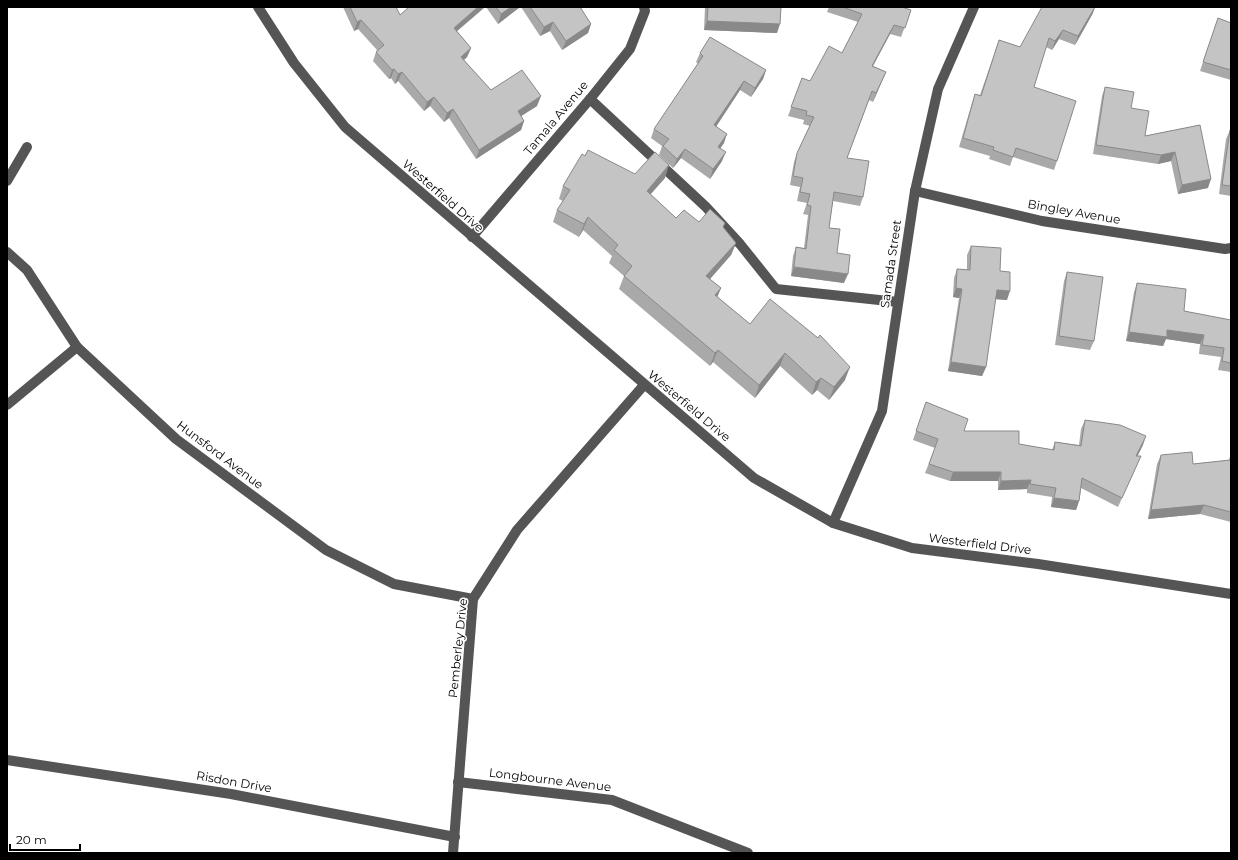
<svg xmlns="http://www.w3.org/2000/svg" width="1238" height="860" font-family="Montserrat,sans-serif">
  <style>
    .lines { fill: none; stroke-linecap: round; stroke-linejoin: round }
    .minor { stroke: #555; stroke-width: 10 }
    .wall { fill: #a9a9a9 }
    .shaded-wall { fill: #898989 }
    .building { fill: #c4c4c4; stroke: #898989 }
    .labels { text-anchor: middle; stroke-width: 3; stroke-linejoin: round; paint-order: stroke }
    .street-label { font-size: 12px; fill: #000; stroke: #fff }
  </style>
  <rect width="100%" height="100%" fill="#fff"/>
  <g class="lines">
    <g class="minor">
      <polyline points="258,7 294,63 345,127 754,478 833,523 912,548 1038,564 1231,594"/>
      <polyline points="590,99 706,207 740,244 776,289 898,302"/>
      <polyline points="7,181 27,147"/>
      <polyline points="915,191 1042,221 1225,249 1231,248"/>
      <polyline points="472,237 590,99 630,49 645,11 644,7"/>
      <polyline points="7,252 27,270 77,347 176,439 326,550 394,584 473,599"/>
      <polyline points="7,405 77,347"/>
      <polyline points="833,523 882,411 915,191 938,89 974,7"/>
      <polyline points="7,760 231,794 455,837"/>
      <polyline points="458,782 612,800 748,853"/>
      <polyline points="453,853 473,599 517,530 644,385"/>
    </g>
  </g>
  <g class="wall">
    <polygon points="343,7 396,7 400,15 409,7 485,7 457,31 471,48 467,57 464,60 491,90 537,106 521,116 524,121 521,130 476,159 449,118 444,122 430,106 424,111 398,81 395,84 391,78 389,79 373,61 376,52 377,50 358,29 354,31"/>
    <polygon points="486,7 520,7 498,24"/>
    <polygon points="521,7 584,7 581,9 591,24 588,33 562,50 550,31 540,36"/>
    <polygon points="705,7 781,7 777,33 704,30"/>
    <polygon points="829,7 902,7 911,10 901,37 890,34 873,66 886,72 882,81 873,102 869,100 847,158 863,197 860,206 833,201 829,228 837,253 844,283 791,276 793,256 796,247 804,248 808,215 803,214 807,203 797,201 800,187 790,185 794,162 797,153 810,126 803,124 804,120 788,116 802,78 810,81 842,53 858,22 827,12"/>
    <polygon points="1093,13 1075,45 1059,39 1052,50 1046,47 1034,87 1057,161 1054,170 1013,157 1010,166 989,159 990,156 959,147 972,103 975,94 980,95 999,40 1020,47"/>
    <polygon points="1218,18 1231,23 1231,80 1200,71"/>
    <polygon points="700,53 766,70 763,79 751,97 740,90 716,127 724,143 720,148 722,161 710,179 681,158 673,168 659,155 662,146 651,138 654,129 698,64 696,62"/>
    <polygon points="1105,87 1145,136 1200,125 1208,188 1178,194 1171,161 1158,164 1093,154 1102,96"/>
    <polygon points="1231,128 1231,196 1219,194 1226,139 1230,130 1231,130"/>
    <polygon points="585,156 635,174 665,178 650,194 676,218 699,222 724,228 736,243 731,255 710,279 721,288 717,297 750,324 845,380 829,400 817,390 812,395 780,366 755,398 713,362 710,366 619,289 624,276 609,263 612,256 583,230 579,237 553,222 557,210 563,201 559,199 563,186"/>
    <polygon points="971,246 1000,271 1007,300 995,299 986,367 982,376 948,371 959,298 953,297 954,278 957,269 967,270 967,255"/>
    <polygon points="1067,272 1094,341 1090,350 1055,345 1064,281"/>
    <polygon points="1137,283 1184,311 1230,320 1231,314 1231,372 1218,370 1221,357 1199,354 1200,344 1166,339 1163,346 1126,341 1134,292"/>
    <polygon points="926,402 964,431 1019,444 1052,450 1055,442 1079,445 1081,429 1085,420 1143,445 1137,456 1141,456 1137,465 1118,507 1081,488 1079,501 1076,510 1051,507 1052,497 1027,493 1027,489 998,490 998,481 950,481 925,473 935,448 913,440"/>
    <polygon points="1231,453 1231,522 1200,514 1148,519 1157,464 1161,455 1193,464 1229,460"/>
  </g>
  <g class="shaded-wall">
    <polygon points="478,7 485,7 450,37 454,28"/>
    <polygon points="511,7 520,7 498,24 501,14"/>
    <polygon points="1095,7 1093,13 1075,45 1078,36"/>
    <polygon points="361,20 358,29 354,31 357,22"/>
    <polygon points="707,21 780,24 777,33 704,30"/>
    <polygon points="553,22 550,31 540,36 544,27"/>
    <polygon points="591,24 588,33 562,50 566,41"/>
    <polygon points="894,25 890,34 868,75 872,66"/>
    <polygon points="1063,30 1059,39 1052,50 1055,41"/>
    <polygon points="471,48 467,57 457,66 461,57"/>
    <polygon points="394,69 391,78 389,79 392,70"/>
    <polygon points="766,70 763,79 751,97 755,88"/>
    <polygon points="402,72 398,81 395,84 398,74"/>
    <polygon points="886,72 882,81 873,102 876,93"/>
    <polygon points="744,81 740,90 711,134 714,125"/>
    <polygon points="541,96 537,106 515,120 518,111"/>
    <polygon points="434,97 430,106 424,111 427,102"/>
    <polygon points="453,109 449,118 444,122 447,113"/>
    <polygon points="524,121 521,130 476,159 479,150"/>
    <polygon points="727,134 724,143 715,156 718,147"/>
    <polygon points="685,149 681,158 673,168 677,159"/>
    <polygon points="726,152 722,161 710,179 713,169"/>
    <polygon points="1175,152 1171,161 1158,164 1161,155"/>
    <polygon points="669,165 665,178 642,204 647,191"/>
    <polygon points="1211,179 1208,188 1178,194 1182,185"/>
    <polygon points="588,217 583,230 579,237 584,224"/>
    <polygon points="736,243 731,255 702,288 706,276"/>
    <polygon points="794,267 848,274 844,283 791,276"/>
    <polygon points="721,288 716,300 715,295"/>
    <polygon points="956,288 962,289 959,298 953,297"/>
    <polygon points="997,290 1010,291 1007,300 994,299"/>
    <polygon points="1167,330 1204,335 1200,344 1166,339 1163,346 1126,341 1129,332"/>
    <polygon points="718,350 713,362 710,366 715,353"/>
    <polygon points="785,353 780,366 755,398 759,385"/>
    <polygon points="951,362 986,367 982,376 948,371"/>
    <polygon points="850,367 845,380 829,400 834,387"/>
    <polygon points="821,378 817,390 812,395 816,382"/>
    <polygon points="1146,436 1143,445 1133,465 1136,456"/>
    <polygon points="953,472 1001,472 998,481 950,481"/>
    <polygon points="1031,480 1027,489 998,490 1001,481"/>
    <polygon points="1054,498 1079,501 1076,510 1051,507"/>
    <polygon points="1204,505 1200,514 1148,519 1151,510"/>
  </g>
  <g class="building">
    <polygon points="350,7 396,7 400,15 409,7 478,7 454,28 471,48 461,57 491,90 522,70 541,96 518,111 524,121 479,150 453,109 447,113 434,97 427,102 402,72 398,74 394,69 392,70 376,52 384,45 361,20 357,22"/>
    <polygon points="496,7 511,7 501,14"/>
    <polygon points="530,7 580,7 591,24 566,41 553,22 544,27"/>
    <polygon points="708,7 781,7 780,24 707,21"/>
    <polygon points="843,7 902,7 911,10 905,28 894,25 872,66 886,72 876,93 872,91 847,158 869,161 863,197 834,192 829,228 840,229 837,253 850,255 848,274 794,267 796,247 806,249 811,206 807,205 810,194 800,192 803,178 793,176 797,153 814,117 806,115 807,111 791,107 802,78 810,81 829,46 842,53 862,14"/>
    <polygon points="1042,7 1095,7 1078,36 1063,30 1055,41 1049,38 1034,87 1076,101 1057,161 1016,148 1013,157 993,150 994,147 963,138 975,94 981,96 999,40 1020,47"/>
    <polygon points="1218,18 1231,23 1231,70 1203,62"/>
    <polygon points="710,37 766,70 755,88 744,81 714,125 727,134 718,147 726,152 713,169 685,149 677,159 663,146 669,139 654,129 703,56 700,53"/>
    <polygon points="1105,87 1134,92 1131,108 1149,111 1145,136 1200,125 1211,179 1182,185 1175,152 1161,155 1096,145"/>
    <polygon points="1230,130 1231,130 1231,186 1222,185"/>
    <polygon points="588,150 635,174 655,152 669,165 647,191 676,218 684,210 699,222 710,209 725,223 723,227 736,243 706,276 721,288 715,295 750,324 770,299 818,338 820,335 850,367 834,387 821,378 816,382 785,353 759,385 718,350 715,353 624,276 632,266 614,250 618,245 588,217 584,224 557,210 570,190 563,186 582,154 585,156"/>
    <polygon points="971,246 1001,248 1000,271 1010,272 1010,291 997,290 986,367 951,362 962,289 956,288 957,269 970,270"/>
    <polygon points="1067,272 1103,277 1094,341 1059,336"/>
    <polygon points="1137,283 1186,289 1184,311 1231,320 1231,363 1222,361 1224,348 1202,345 1204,335 1167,330 1167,337 1129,332"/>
    <polygon points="926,402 968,419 964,431 1019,431 1019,444 1054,450 1055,442 1081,446 1085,420 1120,425 1146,436 1136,456 1141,456 1122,498 1082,478 1079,501 1054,498 1056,488 1030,484 1031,480 1001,481 1001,472 953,472 929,464 938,439 916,431"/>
    <polygon points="1192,452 1193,464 1230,460 1231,457 1231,512 1204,505 1151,510 1161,455"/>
  </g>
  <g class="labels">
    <g class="street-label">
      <text transform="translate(556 118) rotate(-50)" y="4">Tamala Avenue</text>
      <text transform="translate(443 196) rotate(41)" y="4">Westerfield Drive</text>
      <text transform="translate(1074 212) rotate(10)" y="4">Bingley Avenue</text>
      <text transform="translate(891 264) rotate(-82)" y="4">Samada Street</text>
      <text transform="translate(689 406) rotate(40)" y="4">Westerfield Drive</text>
      <text transform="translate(220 455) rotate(37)" y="4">Hunsford Avenue</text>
      <text transform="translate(980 544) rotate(7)" y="4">Westerfield Drive</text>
      <text transform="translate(458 648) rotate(-84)" y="4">Pemberley Drive</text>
      <text transform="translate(550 780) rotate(7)" y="4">Longbourne Avenue</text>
      <text transform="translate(234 782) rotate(10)" y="4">Risdon Drive</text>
    </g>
  </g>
  <rect width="1238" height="860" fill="none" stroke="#000000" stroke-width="16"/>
  <path d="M10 844v6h70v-6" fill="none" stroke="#000000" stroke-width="2"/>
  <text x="16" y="844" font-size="12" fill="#000000" stroke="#ffffff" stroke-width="3" paint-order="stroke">20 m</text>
</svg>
